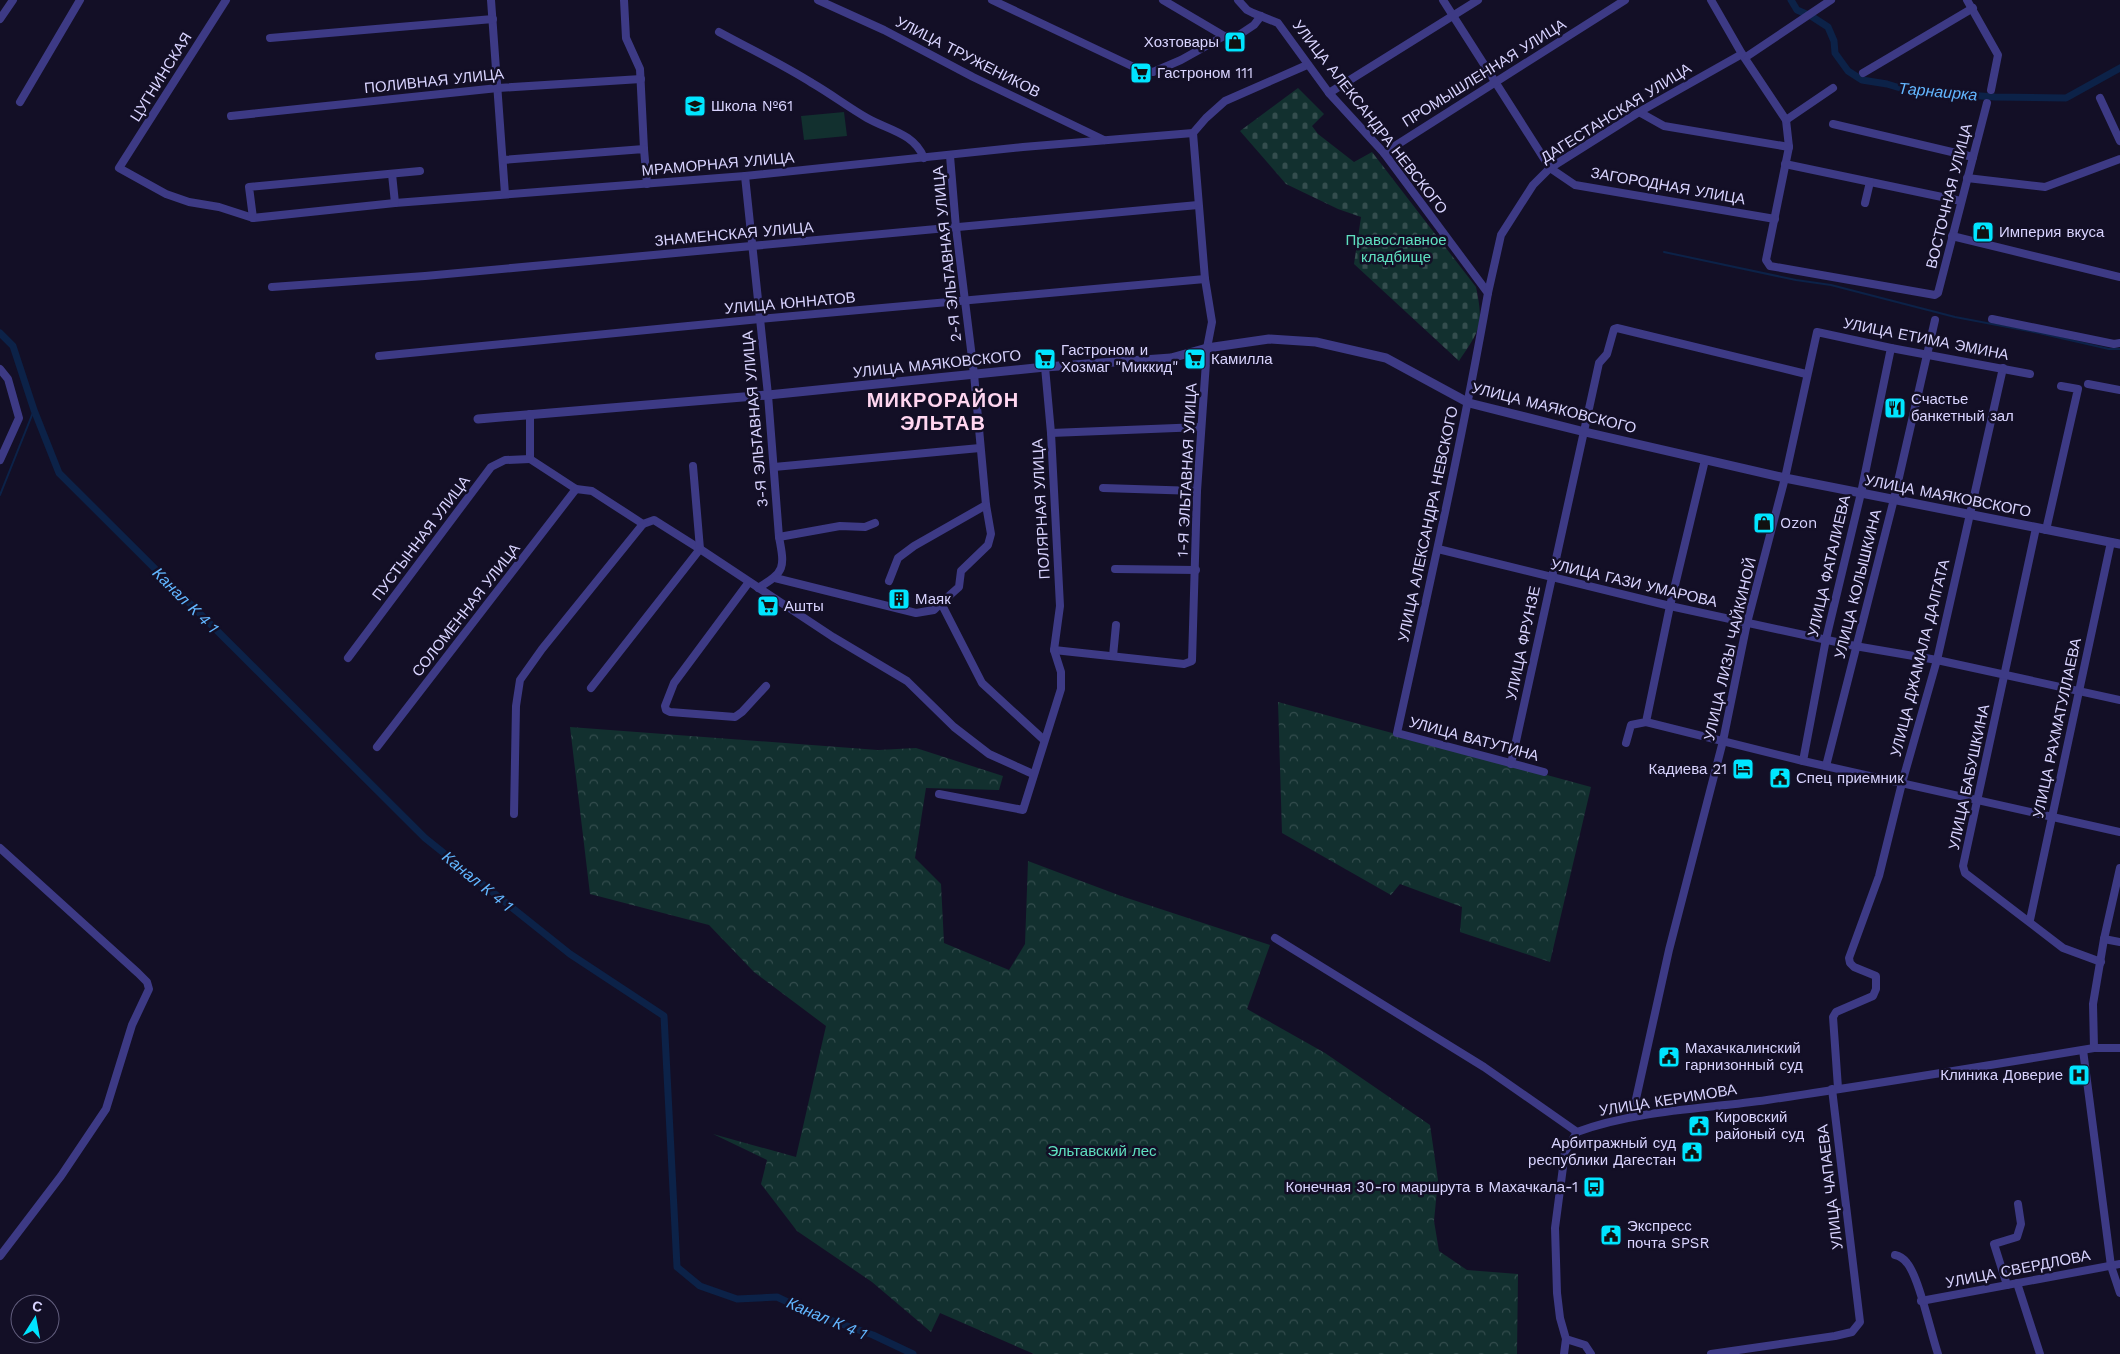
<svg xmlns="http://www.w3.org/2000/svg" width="2120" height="1354" font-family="'Work Sans',sans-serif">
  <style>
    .grass { fill: #12302f }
    .forest { fill: url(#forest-crowns) }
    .cemetery { fill: url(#cemetery-stones) }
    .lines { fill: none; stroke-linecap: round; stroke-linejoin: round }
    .stream { stroke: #0c2248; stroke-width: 2 }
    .canal { stroke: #0c2248; stroke-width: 7 }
    .minor { stroke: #3d3a85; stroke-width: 8 }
    .tertiary { stroke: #3d3a85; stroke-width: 9 }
    .labels { text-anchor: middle; stroke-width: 5; stroke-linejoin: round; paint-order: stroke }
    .poi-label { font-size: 15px; fill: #d9d4ff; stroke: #130f26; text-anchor: start }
    .street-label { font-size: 15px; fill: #d9d4ff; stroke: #130f26 }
    .park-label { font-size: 15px; fill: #5fe0c0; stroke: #130f26 }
    .water-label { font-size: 16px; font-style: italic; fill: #62b6ff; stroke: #130f26 }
    .district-label { font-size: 20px; font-weight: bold; letter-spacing: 1px; fill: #ffd6f0; stroke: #130f26 }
  </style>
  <defs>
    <pattern id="forest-crowns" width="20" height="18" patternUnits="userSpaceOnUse" patternTransform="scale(1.25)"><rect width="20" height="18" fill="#12302f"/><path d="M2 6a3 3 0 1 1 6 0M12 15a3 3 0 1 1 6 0" fill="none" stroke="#344d4e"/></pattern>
    <pattern id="cemetery-stones" width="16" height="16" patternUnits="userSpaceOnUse" patternTransform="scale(1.25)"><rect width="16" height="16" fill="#12302f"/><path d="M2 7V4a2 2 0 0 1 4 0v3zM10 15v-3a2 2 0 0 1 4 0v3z" fill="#344d4e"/></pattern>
  </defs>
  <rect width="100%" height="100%" fill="#130f26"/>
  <polygon class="grass" points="844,112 847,136 804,140 801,116"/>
  <g class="forest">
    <polygon points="1278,702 1591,787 1550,962 1460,932 1462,907 1400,884 1391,895 1282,833"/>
    <polygon points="570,727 878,750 916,748 1003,776 999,790 926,788 915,858 941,884 944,943 1009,970 1025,944 1028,861 1121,896 1270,945 1247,1009 1325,1053 1430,1125 1438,1180 1434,1221 1439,1251 1467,1270 1518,1274 1517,1354 1034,1354 940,1313 931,1332 872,1282 797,1231 761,1184 767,1160 713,1134 796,1157 826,1026 754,972 709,925 590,894"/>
  </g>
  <path class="cemetery" d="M1298 88 1324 114 1312 126 1318 134 1354 162 1372 152 1476 287C1484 325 1480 330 1459 361L1354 264 1361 217 1338 209 1286 184 1240 131Z"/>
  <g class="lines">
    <g class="stream">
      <polyline points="1664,252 1796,280 1831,285 1955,317 2039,333 2109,349 2120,349"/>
      <polyline points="0,495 34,410"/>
    </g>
    <g class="canal">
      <polyline points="1791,0 1797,10 1811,16 1828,27 1834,41 1835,53 1848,71 1862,80 1887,84 1910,91 1995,97 2066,98 2120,68"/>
      <polyline points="0,333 13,346 34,410 59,473 425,838 570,954 664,1016 677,1267 700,1286 737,1299 777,1297 813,1314 873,1335 913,1354"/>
    </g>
    <g class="minor">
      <polyline points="226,0 119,168 166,194 189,202 219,207 253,218 395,203 745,176 1023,147 1193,133 1206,118 1225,101 1307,65"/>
      <polyline points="491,0 505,194"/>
      <polyline points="624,0 626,38 640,69 644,149"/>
      <polyline points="818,0 884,30 973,77 1104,140"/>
      <polyline points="992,0 1136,68 1153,72 1181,60 1224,36 1239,35 1254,25 1261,16"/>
      <polyline points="1163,0 1224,36"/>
      <path d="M1238 0 1247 10 1253 13 1278 23 1329 93 1384 153 1488 293C1462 441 1429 587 1397 733L1544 772"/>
      <polyline points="1443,0 1550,168 1575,185 1775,219"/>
      <polyline points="1711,0 1742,54 1786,120 1789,147 1766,260 1770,266 1935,295 1938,293 1987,103"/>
      <polyline points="1967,0 1998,55 1991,90"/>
      <polyline points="0,19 13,0"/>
      <path d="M719 32C750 49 782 64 812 83 831 94 848 107 867 118 888 130 914 133 924 158"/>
      <polyline points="270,38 493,19"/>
      <polyline points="1746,57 1831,0"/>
      <polyline points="1863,73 1973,8"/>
      <polyline points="1329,93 1478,0"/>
      <polyline points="2100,98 2120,141"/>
      <polyline points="20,102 80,0"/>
      <polyline points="1639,112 1664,126 1789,147"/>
      <polyline points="231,116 498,88 641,79"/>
      <polyline points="1786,120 1833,88"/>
      <polyline points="1833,124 1973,157"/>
      <polyline points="1384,153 1625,0"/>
      <polyline points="950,156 956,228 974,374 986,505 991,534 988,545 961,571 959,587 941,603 982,683 1044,740"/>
      <polyline points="503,160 644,149 647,184"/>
      <polyline points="1785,164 1961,201"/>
      <polyline points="392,174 395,203"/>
      <path d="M745 176 768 395 779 537C785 568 785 572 758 588"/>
      <polyline points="1967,178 2045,187 2120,159"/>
      <polyline points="1865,203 1870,182"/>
      <polyline points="253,218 249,187 420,171"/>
      <polyline points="1952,236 2120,277"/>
      <polyline points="272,287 425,276 1198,205"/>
      <polyline points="1488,293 1501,235 1533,185 1550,168 1639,112 1742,54"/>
      <polyline points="1992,319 2114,344 2120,343"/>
      <polyline points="379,356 760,319 1205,279"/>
      <polyline points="0,369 8,379 19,418 0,460"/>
      <polyline points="2088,384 2120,390"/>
      <polyline points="530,414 530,459 576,489 592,491 643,524 654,520 700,549 833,637 907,681 954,727 989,754 1033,774"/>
      <polyline points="1051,433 1201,427"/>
      <polyline points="774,467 980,448"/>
      <polyline points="1103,488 1197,491"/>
      <polyline points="2036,528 1963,866 1965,873 2063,948 2101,962"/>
      <polyline points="2046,530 2078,389 2061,386"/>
      <polyline points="779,537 840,526 865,527 875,523"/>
      <polyline points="1438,549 1670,606 1855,646 1937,660 2120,700"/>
      <polyline points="1115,569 1196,570"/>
      <polyline points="775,578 916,613 934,610 941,603"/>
      <polyline points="889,581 898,558 914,546 986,505"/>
      <polyline points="749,582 674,683 665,706 666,710 670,712 735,717 742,712 766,686"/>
      <polyline points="1054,650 1184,664 1192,661 1197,491 1207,348 1212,322 1205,279 1193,133"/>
      <polyline points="1113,656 1116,625"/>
      <polyline points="348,658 491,467 505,460 530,459"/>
      <polyline points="591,688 700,549 693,466"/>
      <polyline points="1646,722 1803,761 2120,832"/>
      <polyline points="1626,743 1631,725 1646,722 1670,606 1705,460"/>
      <polyline points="377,747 576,489"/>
      <polyline points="1803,761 1826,639 1861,493 1891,348"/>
      <polyline points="1511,764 1599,363 1607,354 1614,329 1617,328 1806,374"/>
      <polyline points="1826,766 1894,499 1935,320"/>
      <polyline points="939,794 1023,810 1061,689 1061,672 1054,650 1060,606 1051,433 1045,367"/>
      <polyline points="514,814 516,706 520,680 542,649 643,524"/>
      <polyline points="0,848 138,973 147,982 149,989 132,1025 106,1109 61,1176 0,1256"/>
      <polyline points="2030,920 2111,542"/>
      <path d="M1275 938 1484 1067 1577 1132C1637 1110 1704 1109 1767 1100 1876 1084 1985 1066 2094 1048H2120"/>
      <polyline points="2104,939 2120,942"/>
      <polyline points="2094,1048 2093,1004 2104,939 2120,868"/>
      <polyline points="2083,1050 2111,1266 2120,1293"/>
      <polyline points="1838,1088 1833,1017 1836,1012 1873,996 1876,989 1876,976 1854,967 1850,963 1849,958 1879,876 1902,783 1937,660 2003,368"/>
      <polyline points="1632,1117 1669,950 1723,741 1747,623 1785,478 1817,332 1891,348 2030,374"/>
      <polyline points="1577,1132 1565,1152 1555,1228 1557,1293 1560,1318 1566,1339 1585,1345 1591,1354"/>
      <path d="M1895 1255C1900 1256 1904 1259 1907 1263 1919 1277 1931 1334 1938 1354"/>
      <polyline points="2017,1283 2040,1354"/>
      <polyline points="2007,1285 1994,1244 2017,1237 2021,1224 2018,1204"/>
      <polyline points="1921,1301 2120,1264"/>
      <polyline points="1564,1354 1566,1339"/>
      <polyline points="1711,1354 1835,1336 1852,1332 1860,1322 1832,1089"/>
    </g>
    <polyline class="tertiary" points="478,419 768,395 1045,367 1171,358 1207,348 1269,339 1316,342 1386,358 1469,403 1585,432 1785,478 2120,544"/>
  </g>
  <defs>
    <g id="shop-square" transform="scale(1.125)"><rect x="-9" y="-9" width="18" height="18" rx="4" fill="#00e5ff" stroke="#130f26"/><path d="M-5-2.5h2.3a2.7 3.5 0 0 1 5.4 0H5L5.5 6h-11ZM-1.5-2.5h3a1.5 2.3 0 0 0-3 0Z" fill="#111"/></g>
    <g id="supermarket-square" transform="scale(1.125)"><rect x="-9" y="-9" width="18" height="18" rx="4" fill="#00e5ff" stroke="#130f26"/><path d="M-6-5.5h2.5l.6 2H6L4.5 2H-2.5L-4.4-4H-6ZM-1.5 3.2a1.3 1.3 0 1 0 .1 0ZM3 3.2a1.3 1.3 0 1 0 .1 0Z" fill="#111"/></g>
    <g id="school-square" transform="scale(1.125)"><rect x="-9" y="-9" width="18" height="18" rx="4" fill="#00e5ff" stroke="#130f26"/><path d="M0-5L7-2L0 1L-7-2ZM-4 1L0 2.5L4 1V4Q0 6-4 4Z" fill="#111"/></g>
    <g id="restaurant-square" transform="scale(1.125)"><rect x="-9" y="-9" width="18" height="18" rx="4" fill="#00e5ff" stroke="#130f26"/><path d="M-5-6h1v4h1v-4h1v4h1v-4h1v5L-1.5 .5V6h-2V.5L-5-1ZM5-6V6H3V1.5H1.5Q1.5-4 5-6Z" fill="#111"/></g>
    <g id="building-square" transform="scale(1.125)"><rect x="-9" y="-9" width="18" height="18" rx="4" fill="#00e5ff" stroke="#130f26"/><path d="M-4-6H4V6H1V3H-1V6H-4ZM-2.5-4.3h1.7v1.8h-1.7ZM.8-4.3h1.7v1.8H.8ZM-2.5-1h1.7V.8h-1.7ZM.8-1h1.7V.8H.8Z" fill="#111"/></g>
    <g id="hotel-square" transform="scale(1.125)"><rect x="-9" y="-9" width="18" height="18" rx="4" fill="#00e5ff" stroke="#130f26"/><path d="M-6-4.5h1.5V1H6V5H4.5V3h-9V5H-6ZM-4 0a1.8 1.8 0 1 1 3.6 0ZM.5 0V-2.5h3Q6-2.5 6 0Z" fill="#111"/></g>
    <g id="civic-square" transform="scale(1.125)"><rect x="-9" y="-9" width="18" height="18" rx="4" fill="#00e5ff" stroke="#130f26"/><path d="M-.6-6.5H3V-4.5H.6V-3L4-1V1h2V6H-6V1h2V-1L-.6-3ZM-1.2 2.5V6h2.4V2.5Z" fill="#111"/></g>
    <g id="hospital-square" transform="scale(1.125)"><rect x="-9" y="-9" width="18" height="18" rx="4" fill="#00e5ff" stroke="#130f26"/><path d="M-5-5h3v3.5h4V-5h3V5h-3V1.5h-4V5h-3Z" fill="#111"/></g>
    <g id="bus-square" transform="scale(1.125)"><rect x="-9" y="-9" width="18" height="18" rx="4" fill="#00e5ff" stroke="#130f26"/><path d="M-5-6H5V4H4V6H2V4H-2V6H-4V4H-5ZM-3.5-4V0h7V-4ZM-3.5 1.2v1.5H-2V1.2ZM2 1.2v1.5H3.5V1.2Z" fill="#111"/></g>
  </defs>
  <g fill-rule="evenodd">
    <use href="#shop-square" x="1235" y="42"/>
    <use href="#supermarket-square" x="1141" y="73"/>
    <use href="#school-square" x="695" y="106"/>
    <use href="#shop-square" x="1983" y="232"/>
    <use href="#supermarket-square" x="1045" y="359"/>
    <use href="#supermarket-square" x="1195" y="359"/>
    <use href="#restaurant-square" x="1895" y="408"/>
    <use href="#shop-square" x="1764" y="523"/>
    <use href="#building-square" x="899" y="599"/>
    <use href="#supermarket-square" x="768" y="606"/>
    <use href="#hotel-square" x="1743" y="769"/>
    <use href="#civic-square" x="1780" y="778"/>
    <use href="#civic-square" x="1669" y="1057"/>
    <use href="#hospital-square" x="2079" y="1075"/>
    <use href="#civic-square" x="1699" y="1126"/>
    <use href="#civic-square" x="1692" y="1152"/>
    <use href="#bus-square" x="1594" y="1187"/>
    <use href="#civic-square" x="1611" y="1235"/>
  </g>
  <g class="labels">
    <g class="poi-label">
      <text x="1219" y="47" text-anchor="end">Хозтовары</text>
      <text x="1157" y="78">Гастроном 111</text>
      <text x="711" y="111">Школа №61</text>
      <text x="1999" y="237">Империя вкуса</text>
      <text x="1061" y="355">Гастроном и<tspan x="1061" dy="17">Хозмаг "Миккид"</tspan></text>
      <text x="1211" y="364">Камилла</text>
      <text x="1911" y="404">Счастье<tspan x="1911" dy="17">банкетный зал</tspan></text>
      <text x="1780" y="528">Ozon</text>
      <text x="915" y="604">Маяк</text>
      <text x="784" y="611">Ашты</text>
      <text x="1727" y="774" text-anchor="end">Кадиева 21</text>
      <text x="1796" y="783">Спец приемник</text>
      <text x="1685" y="1053">Махачкалинский<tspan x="1685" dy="17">гарнизонный суд</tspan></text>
      <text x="2063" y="1080" text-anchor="end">Клиника Доверие</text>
      <text x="1715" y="1122">Кировский<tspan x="1715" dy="17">районый суд</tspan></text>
      <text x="1676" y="1148" text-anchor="end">Арбитражный суд<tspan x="1676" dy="17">республики Дагестан</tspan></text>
      <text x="1578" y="1192" text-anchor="end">Конечная 30-го маршрута в Махачкала-1</text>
      <text x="1627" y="1231">Экспресс<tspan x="1627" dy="17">почта SPSR</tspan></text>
    </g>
    <g class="street-label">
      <text transform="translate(968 57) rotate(27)" y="5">УЛИЦА ТРУЖЕНИКОВ</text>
      <text transform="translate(1484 73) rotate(-32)" y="5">ПРОМЫШЛЕННАЯ УЛИЦА</text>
      <text transform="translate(161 77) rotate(-58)" y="5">ЦУГНИНСКАЯ</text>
      <text transform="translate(434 81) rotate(-6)" y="5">ПОЛИВНАЯ УЛИЦА</text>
      <text transform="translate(1616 113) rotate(-32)" y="5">ДАГЕСТАНСКАЯ УЛИЦА</text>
      <text transform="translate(1370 117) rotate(52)" y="5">УЛИЦА АЛЕКСАНДРА НЕВСКОГО</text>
      <text transform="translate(718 164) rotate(-5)" y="5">МРАМОРНАЯ УЛИЦА</text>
      <text transform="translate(1668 186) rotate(10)" y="5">ЗАГОРОДНАЯ УЛИЦА</text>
      <text transform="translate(1949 196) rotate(-76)" y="5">ВОСТОЧНАЯ УЛИЦА</text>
      <text transform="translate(734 234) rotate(-5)" y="5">ЗНАМЕНСКАЯ УЛИЦА</text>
      <text transform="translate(947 254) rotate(-96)" y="5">2-Я ЭЛЬТАВНАЯ УЛИЦА</text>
      <text transform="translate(790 303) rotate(-5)" y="5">УЛИЦА ЮННАТОВ</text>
      <text transform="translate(1926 339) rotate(11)" y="5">УЛИЦА ЕТИМА ЭМИНА</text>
      <text transform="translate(937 364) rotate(-6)" y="5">УЛИЦА МАЯКОВСКОГО</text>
      <text transform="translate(1554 408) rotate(14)" y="5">УЛИЦА МАЯКОВСКОГО</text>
      <text transform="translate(755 419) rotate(-95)" y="5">3-Я ЭЛЬТАВНАЯ УЛИЦА</text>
      <text transform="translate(1187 470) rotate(-87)" y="5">1-Я ЭЛЬТАВНАЯ УЛИЦА</text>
      <text transform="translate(1948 496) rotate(11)" y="5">УЛИЦА МАЯКОВСКОГО</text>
      <text transform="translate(1041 509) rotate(-93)" y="5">ПОЛЯРНАЯ УЛИЦА</text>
      <text transform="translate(1428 524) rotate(-78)" y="5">УЛИЦА АЛЕКСАНДРА НЕВСКОГО</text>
      <text transform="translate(421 538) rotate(-53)" y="5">ПУСТЫННАЯ УЛИЦА</text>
      <text transform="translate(1829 566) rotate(-77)" y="5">УЛИЦА ФАТАЛИЕВА</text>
      <text transform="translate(1634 583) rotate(13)" y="5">УЛИЦА ГАЗИ УМАРОВА</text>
      <text transform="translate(1858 584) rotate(-76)" y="5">УЛИЦА КОЛЫШКИНА</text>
      <text transform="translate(466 610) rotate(-52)" y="5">СОЛОМЕННАЯ УЛИЦА</text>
      <text transform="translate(1523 643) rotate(-78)" y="5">УЛИЦА ФРУНЗЕ</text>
      <text transform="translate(1730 649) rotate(-77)" y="5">УЛИЦА ЛИЗЫ ЧАЙКИНОЙ</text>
      <text transform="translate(1920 658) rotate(-76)" y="5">УЛИЦА ДЖАМАЛА ДАЛГАТА</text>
      <text transform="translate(2057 728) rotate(-78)" y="5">УЛИЦА РАХМАТУЛЛАЕВА</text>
      <text transform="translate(1474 739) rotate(15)" y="5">УЛИЦА ВАТУТИНА</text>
      <text transform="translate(1969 777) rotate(-78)" y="5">УЛИЦА БАБУШКИНА</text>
      <text transform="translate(1668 1100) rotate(-9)" y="5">УЛИЦА КЕРИМОВА</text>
      <text transform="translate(1830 1187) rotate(-97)" y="5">УЛИЦА ЧАПАЕВА</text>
      <text transform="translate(2018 1269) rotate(-11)" y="5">УЛИЦА СВЕРДЛОВА</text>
    </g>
    <g class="park-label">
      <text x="1396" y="245">Православное<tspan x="1396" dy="17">кладбище</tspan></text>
      <text x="1102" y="1156">Эльтавский лес</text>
    </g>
    <g class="water-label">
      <text transform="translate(1938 91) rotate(5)" y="6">Тарнаирка</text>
      <text transform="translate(186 600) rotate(45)" y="6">Канал К 4 1</text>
      <text transform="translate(478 881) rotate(39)" y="6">Канал К 4 1</text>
      <text transform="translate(827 1318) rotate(23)" y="6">Канал К 4 1</text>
    </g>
    <g class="district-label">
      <text x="943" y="407">МИКРОРАЙОН<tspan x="943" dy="23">ЭЛЬТАВ</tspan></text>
    </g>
  </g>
  <g transform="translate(35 1319) rotate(11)"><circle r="24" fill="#130f26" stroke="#625e7d"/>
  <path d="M0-4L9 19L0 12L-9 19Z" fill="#00e5ff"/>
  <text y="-8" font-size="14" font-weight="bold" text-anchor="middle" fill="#d9d4ff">С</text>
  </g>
</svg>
